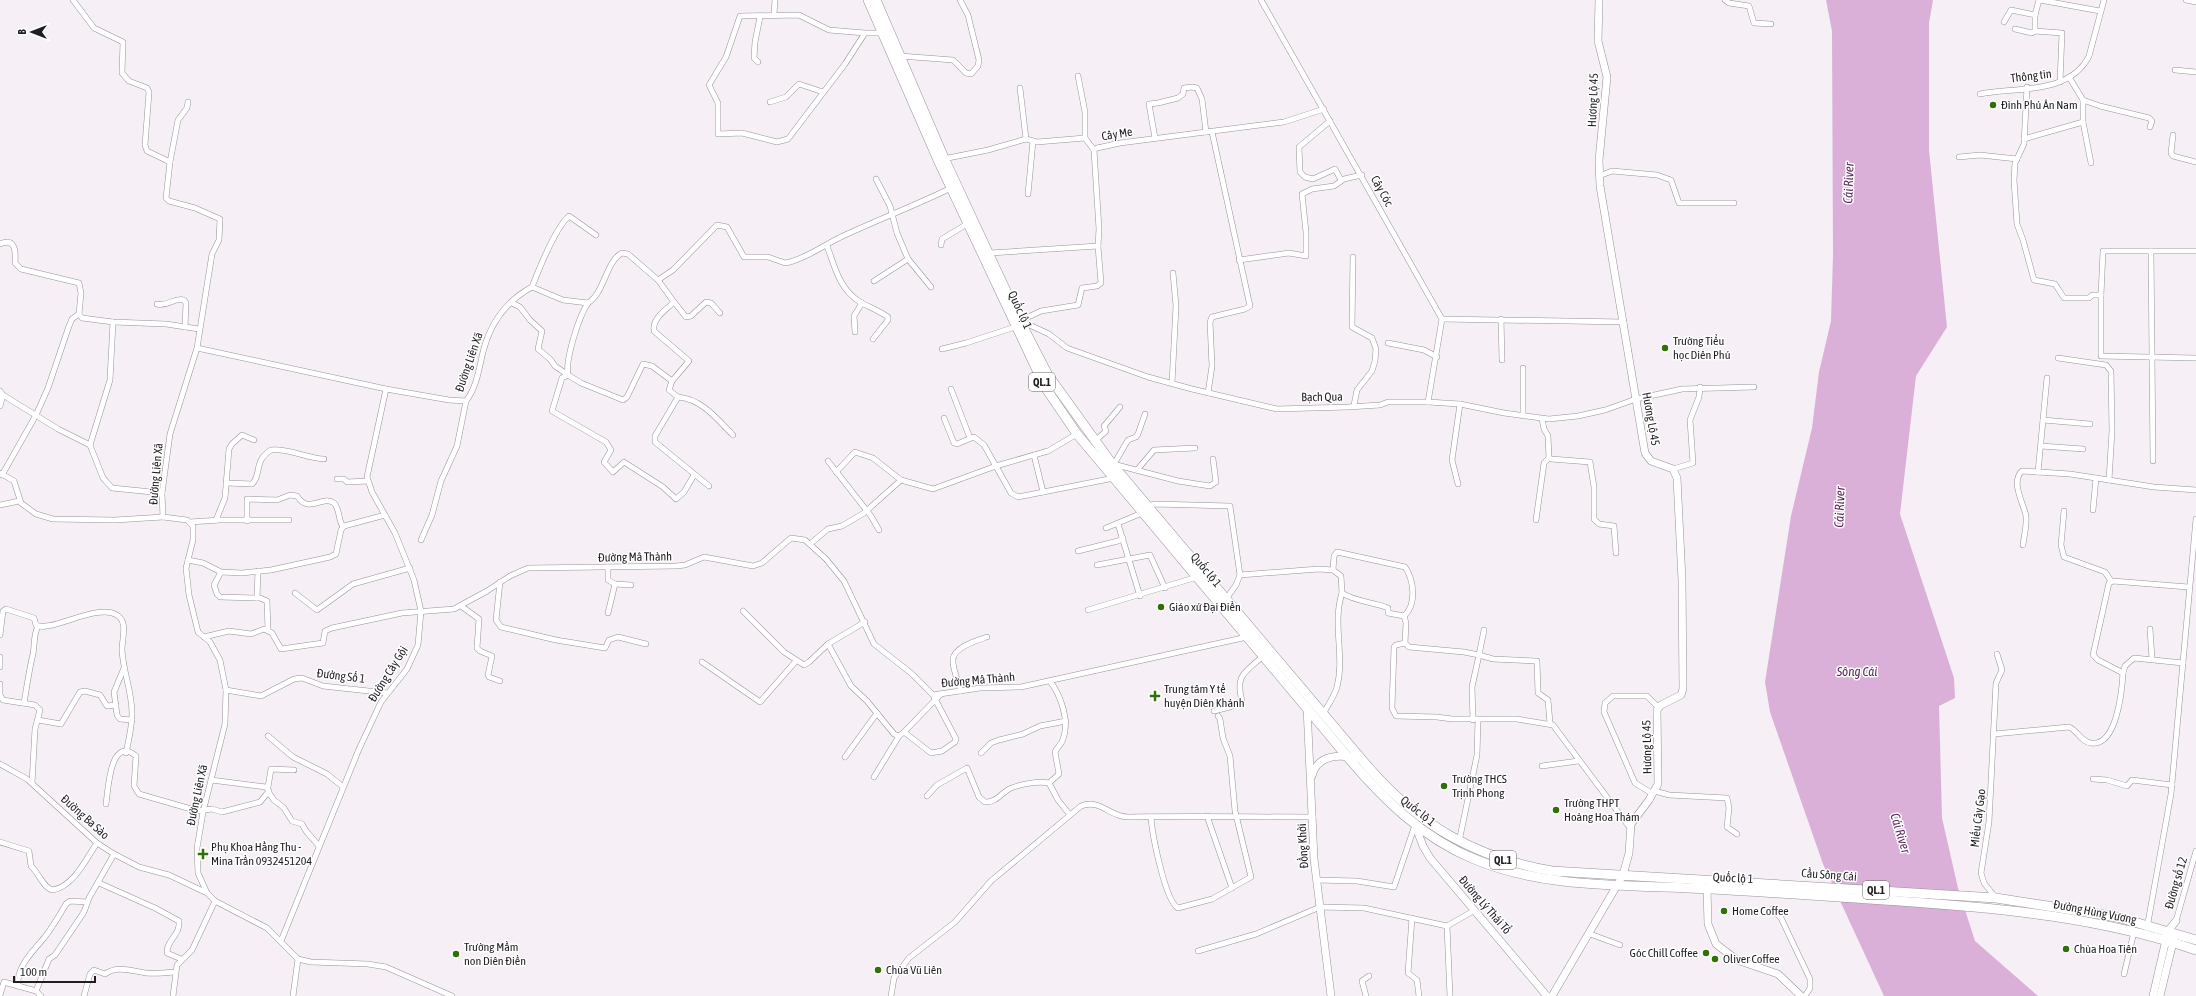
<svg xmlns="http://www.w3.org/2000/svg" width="2196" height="996" font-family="'Asap Condensed',sans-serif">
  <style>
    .water { fill: #dab0d9 }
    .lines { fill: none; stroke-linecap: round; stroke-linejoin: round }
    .minor-casing { stroke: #999299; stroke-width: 6 }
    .tertiary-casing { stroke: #999299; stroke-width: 8 }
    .secondary-casing { stroke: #999299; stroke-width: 8 }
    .trunk-casing { stroke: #999299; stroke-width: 10 }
    .minor { stroke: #fff; stroke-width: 5 }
    .tertiary { stroke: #fff; stroke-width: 7 }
    .secondary { stroke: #fff; stroke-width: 7 }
    .trunk { stroke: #fff; stroke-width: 9 }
    .poi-dot { fill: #317007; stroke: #fff; stroke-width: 1.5 }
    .labels { text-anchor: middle; stroke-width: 3; stroke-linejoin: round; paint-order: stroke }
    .shield { fill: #fff; stroke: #646264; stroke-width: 1 }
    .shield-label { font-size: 11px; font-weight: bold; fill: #211e21 }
    .street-label { font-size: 12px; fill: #211e21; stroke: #fff }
    .poi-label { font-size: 12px; fill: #211e21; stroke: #fff; text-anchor: start }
    .water-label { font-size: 13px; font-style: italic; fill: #5c2a5d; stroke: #fff }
  </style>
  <rect width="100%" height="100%" fill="#f6eff6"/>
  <polygon class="water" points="1826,0 1933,0 1929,23 1929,150 1947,327 1916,376 1900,514 1954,678 1955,698 1939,706 1942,818 1958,888 1975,941 2038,996 1884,996 1823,864 1770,712 1765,682 1791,516 1812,428 1819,372 1831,321 1833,255 1832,31"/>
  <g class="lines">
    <g class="minor-casing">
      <g id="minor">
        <polyline points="73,0 94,28 123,42 122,73 129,81 147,88 149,92 145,145 147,151 170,162 166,198 169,201 195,208 220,219 219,240 212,254 197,348 170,434 162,493 163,517 187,520 193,526 193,540 186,568 189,595 198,632 210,642 220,660 226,690 225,724 203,812 197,848 198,873 207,893 215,901 267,928 298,959 311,962 368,964 386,967 452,996"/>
        <polyline points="1261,0 1442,319 1428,402"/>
        <polyline points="1725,0 1729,3 1749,6 1754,23 1771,24"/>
        <polyline points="2040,0 2100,11"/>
        <polyline points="2186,0 2196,2"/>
        <polyline points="774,14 775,0"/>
        <polyline points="2004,22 2011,10 2035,15"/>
        <polyline points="2015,29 2032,33 2035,31 2062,33 2060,82"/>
        <polyline points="2035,31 2035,15 2039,0"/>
        <polyline points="865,33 829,30 799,15 740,16 726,57 709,85 718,103 718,134 742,133 777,142 788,139 845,64 865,33 881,33"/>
        <polyline points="900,56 953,60 966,73 971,74 978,66 979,60 968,15 960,0"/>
        <polyline points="758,62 754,58 755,42 760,17"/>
        <polyline points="2175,70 2196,72"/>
        <polyline points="1078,76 1085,112 1085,138"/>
        <polyline points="2069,77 2083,100"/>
        <polyline points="2027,87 2024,144 2015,163 2014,180 2017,224 2023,240 2034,280 2055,284 2064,298 2089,298 2092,295 2101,295 2103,251 2196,251"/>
        <polyline points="1020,88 1026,139"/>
        <path d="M1980 94C2015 87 2070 95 2089 56L2104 0"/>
        <polyline points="770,102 786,97 799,84 823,92"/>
        <polyline points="1330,121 1299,147 1300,172 1305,177 1313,179 1335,169 1341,180"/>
        <polyline points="2173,135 2171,153 2173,156 2196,162"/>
        <polyline points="1155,138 1149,104 1158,103 1178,98 1183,94 1184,88 1192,87 1197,88 1202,99 1206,132"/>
        <polyline points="2024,139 2083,122"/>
        <polyline points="1959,157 1980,155 2017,159"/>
        <polyline points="943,159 988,150 1026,139 1037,142 1085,138 1094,150"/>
        <polyline points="170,162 178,120 187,108 188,102"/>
        <polyline points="2091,163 2083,122 2083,100 2100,106 2149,118 2152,121 2150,127"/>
        <polyline points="1599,176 1612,171 1657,175 1671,180 1679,203 1734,203"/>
        <polyline points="876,179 890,206 897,233 908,259 931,287"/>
        <polyline points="1028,194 1033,141"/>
        <path d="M0 244C15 237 16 251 15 263L21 269 79 283 81 293 79 314 82 318 113 322 166 324 199 329"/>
        <polyline points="941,245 942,239 967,224"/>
        <path d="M827 246C835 267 839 289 860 302 869 307 880 311 888 317V320L873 339"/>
        <polyline points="2151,251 2153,461"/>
        <polyline points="990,253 1098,246 1099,229 1094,150 1097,148 1120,143 1284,122 1324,109"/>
        <polyline points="1353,257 1352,327 1372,338 1376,349 1375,361 1372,371 1357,390 1354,405"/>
        <polyline points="1239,260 1289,253 1306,256 1306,232 1302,194 1312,189 1334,186 1344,179 1362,175"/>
        <polyline points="874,281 908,259"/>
        <path d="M532 287 563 300 588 303C605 292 606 261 622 253L628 254 658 280 673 270 717 225 727 227 744 257H768L785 263 790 262C811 256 825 244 845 235 880 219 916 205 951 188"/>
        <path d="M532 287C539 269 555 228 569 216L596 235"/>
        <polyline points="2101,295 2101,356 2196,358"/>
        <polyline points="674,302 686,317 691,316 706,302 711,303 720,313"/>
        <polyline points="512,303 520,307 530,320 542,331 538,349 550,359 555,366 568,375 562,378 552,411 606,442 611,450 604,462 613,472 624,462 663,487 676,499 684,492 694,475"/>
        <path d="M588 303C579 316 565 360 568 375L581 383 623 400 627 397 643 364 652 366 672 381 689 361 654 331C652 318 666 310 674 302L658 280"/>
        <path d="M157 304C168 307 174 297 184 300L186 303 185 327"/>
        <polyline points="1442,319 1624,322"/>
        <polyline points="1501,319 1502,360"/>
        <polyline points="1020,321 1041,311 1078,305 1082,288 1097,286 1101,283 1098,246"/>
        <polyline points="1021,321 1049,334 1067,348 1148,377 1192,389 1277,409 1348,407 1380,405 1388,402 1428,402 1460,404 1504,413 1549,419 1578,416 1605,410 1636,399 1682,389 1754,387"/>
        <polyline points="113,322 110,380 90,445 103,478 112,488 162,493"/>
        <polyline points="855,332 854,316 862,303"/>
        <polyline points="1388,343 1424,350 1437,357"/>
        <path d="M197 348 386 389 449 400 466 401C477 387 479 368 483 352 490 324 506 301 532 287"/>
        <polyline points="942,349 966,343 1015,327"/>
        <polyline points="2058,358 2106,365 2111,371 2112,431 2109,480"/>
        <polyline points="672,381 669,390 678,397 655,436 655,442 709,486"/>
        <polyline points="1172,383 1176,306 1173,273"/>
        <polyline points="951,389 970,438"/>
        <polyline points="0,391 3,395 0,406"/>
        <polyline points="1208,393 1212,366 1210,322 1212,317 1245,309 1250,306 1212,132"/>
        <polyline points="3,395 58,429 90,445"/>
        <path d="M678 397C702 399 717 419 733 435"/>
        <polyline points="1523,416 1523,368"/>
        <polyline points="944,418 954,443 957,444 974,437 984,445 1011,493 1018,497 1114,478"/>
        <polyline points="2043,420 2090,424"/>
        <polyline points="1095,441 1106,431 1104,426 1120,407"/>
        <polyline points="2041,446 2083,449"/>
        <polyline points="1034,455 1043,492"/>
        <polyline points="1549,458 1551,459 1590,462 1594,487 1594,519 1599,524 1614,526 1616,553"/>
        <polyline points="828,461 871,516 879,530"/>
        <polyline points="1113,464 1178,481 1210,486 1216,482 1213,459"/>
        <polyline points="1114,464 1128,440 1136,437 1138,434 1145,414"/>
        <polyline points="1673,469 1693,463 1690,420 1699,397 1700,387"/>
        <polyline points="1137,470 1154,450 1195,448"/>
        <polyline points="836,472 855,452 873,458 901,480 933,489 996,466 1048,451 1077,434"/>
        <polyline points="2038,472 2047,378"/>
        <polyline points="0,473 14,481 21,503 36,514 53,519 115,520 163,517"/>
        <polyline points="2,475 36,415 48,388 69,326 72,319 79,314"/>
        <polyline points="337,479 344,479 347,482 368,481"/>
        <path d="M226 483 252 484C262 475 253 461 271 450 288 448 306 458 324 459"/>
        <polyline points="1458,484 1452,460 1460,404"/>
        <polyline points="0,505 19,501"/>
        <polyline points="1148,506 1155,504 1230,506 1240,575"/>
        <polyline points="2093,510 2096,478"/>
        <polyline points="2064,511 2061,545 2064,557 2105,572 2111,581"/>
        <polyline points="216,520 225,498 229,449 232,444 242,435 254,440"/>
        <polyline points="1536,520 1544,463 1549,458 1548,436 1544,429 1542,419"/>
        <path d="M247 521V499L277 500 290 495 297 496C309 515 323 494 334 503 340 509 338 520 343 527"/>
        <polyline points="190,522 220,520 289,520"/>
        <polyline points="1118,524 1140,596"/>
        <polyline points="1106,528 1142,513"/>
        <polyline points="421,540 432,515 441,481 457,446 466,401"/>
        <polyline points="810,544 828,529 842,526 864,513 901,480"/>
        <path d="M2023 545C2024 536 2027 525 2026 516 2024 504 2010 482 2022 471L2070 474 2154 487 2196 490"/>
        <polyline points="1078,551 1118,541 1123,538"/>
        <polyline points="188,560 203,563 221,572 242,573 271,570 330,557 336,554 341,530 344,526 385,515"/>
        <polyline points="1097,565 1150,555 1165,588"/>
        <polyline points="608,567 608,580 615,584 631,585"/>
        <path d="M1333 570 1334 556 1337 552 1405 567C1414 580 1417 605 1404 616"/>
        <polyline points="221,572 214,585 217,594 220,597 260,598 267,601 268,630"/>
        <polyline points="500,582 496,620 501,627 556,640 605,648 609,640 618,637 646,644"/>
        <polyline points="295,593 317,610 353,584 410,568"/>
        <polyline points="257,598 258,571"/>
        <path d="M1226 599 1236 585 1240 575 1319 569 1333 570 1341 576 1342 593C1356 602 1374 602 1388 608V613L1404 616 1406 623 1405 643 1409 647 1464 652 1479 655 1472 687 1473 720"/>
        <polyline points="461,606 479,619 477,648 480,651 492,656 488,675 489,677 500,681"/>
        <polyline points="1088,610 1197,577"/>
        <polyline points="743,611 784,652 804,665 809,662 828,644"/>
        <polyline points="608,613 615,584"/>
        <polyline points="865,622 828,644 851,686 867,701 894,734 899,736 904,732 941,694"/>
        <polyline points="2150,629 2152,659"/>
        <polyline points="1484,630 1479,655 1493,659 1537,661 1538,693 1548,700 1550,723"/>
        <path d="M0 635 3 611 6 609 34 618 36 625C49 633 96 604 115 614 129 620 122 638 122 650 123 671 132 692 132 713 132 727 129 739 126 753"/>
        <polyline points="204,637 229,631 251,634 264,629 272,633 281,649 323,643 325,631 332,628 402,613 454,609 487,591 510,576 528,568 676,566 685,565 704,557 753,566 762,563 791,538 805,540 826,559 844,581 874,644 911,673 933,695 980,688 1021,687 1247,637"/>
        <polyline points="1405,643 1396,645 1394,647 1392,708 1396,716 1437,717 1452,719 1517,719 1553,725 1630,828"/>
        <polyline points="0,657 0,667"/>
        <polyline points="702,662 760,702 796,661"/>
        <polyline points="124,668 114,692 117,715 120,719 132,720"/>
        <polyline points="2123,673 2125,666 2134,658 2183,663"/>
        <polyline points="0,684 0,695 3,700 35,705 40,710 35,729 32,783"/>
        <polyline points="226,690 261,696 294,679 302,678 323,686 387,693"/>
        <path d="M961 691C959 683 952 668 953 660 953 647 978 640 987 637"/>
        <path d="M24 703C27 686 29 670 33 654 35 644 33 636 38 626"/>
        <path d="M1214 711 1230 707 1242 701C1235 674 1245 673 1263 656"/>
        <path d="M1323 714C1328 705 1334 697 1337 687 1345 656 1332 624 1342 593"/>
        <polyline points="38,720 61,724 80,692 85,691 100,695 107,706 116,705"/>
        <polyline points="904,732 931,753 942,751 955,742 956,739 934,697"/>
        <path d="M1994 734 2069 727C2078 731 2081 742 2091 743 2117 747 2122 690 2123 673L2098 660 2093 655 2109 583 2113 581 2188 587"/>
        <polyline points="268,736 293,757 327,774 342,786"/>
        <polyline points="981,753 991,743 999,740 1023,734 1040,726 1066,721"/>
        <polyline points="845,757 877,713"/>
        <polyline points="0,764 27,779 97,843 114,854 139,867 169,875 207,893"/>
        <polyline points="1542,766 1578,761"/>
        <polyline points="874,777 899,736"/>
        <polyline points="2093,779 2107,780 2127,786 2132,780 2172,785"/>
        <path d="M1049 783 1059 774 1055 752C1057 747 1062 744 1063 739 1070 721 1061 696 1050 681"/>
        <polyline points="1049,783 1058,800 1070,815"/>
        <polyline points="268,787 271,769 294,770"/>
        <polyline points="1655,791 1669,795 1727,798 1729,808 1727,827 1737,834"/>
        <polyline points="269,793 274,800 284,808 292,821 302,824 306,831 319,846"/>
        <polyline points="1653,794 1635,783 1604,712 1605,703 1613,696 1647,696 1658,707"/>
        <path d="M927 796 937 785 967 768 979 797 985 802C995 803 1001 794 1009 789 1020 784 1038 781 1049 783"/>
        <path d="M106 804C108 791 110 734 136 756L134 786 139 794 198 811 212 809 222 812 260 802 269 791 266 787 211 780"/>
        <polyline points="1207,816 1232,888"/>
        <path d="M1151 817C1152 833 1165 901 1178 908L1212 899 1251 877 1235 811 1230 756 1223 738 1220 719 1218 716"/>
        <path d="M0 842 29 851 31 866C39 873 43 888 53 890 74 886 86 859 97 843"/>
        <polyline points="1459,842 1477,755 1478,720"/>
        <polyline points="1316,880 1357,881 1394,887 1415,825"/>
        <path d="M99 883 155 908 179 921C181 934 166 941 167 953L181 959"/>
        <polyline points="1996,898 1984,883 1981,873 1989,822 1996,683 2002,670 1997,654"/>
        <polyline points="1772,909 1781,918 1810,979 1810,988 1805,996"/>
        <polyline points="1412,918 1408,973 1417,980 1419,996"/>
        <polyline points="2176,921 2196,851"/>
        <polyline points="1447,926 1450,996"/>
        <polyline points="2147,928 2171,794 2196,519"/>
        <polyline points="1590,934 1620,945"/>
        <polyline points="281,941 359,749 381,702 407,669 418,645 421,611 414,580 395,533 372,492 367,477 386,389"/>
        <polyline points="1198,951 1256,934 1320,907 1364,908 1447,926 1475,910"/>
        <polyline points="2124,974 2134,932"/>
        <path d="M18 986C16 967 33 951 44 938 52 928 59 916 66 904L70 901 87 902"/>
        <polyline points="0,995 4,982 36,991"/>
        <polyline points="41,996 36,991 49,959 55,955 84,912 89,898 114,854"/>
        <path d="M84 996 90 974 94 970 105 974C117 965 132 971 146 973 155 974 165 973 175 972"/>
        <polyline points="173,996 177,965 192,950 215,901"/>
        <polyline points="293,996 298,959"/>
        <path d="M891 996 894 978 909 958 955 922 991 881 1081 806C1100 798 1111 818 1129 817 1191 816 1252 817 1313 817"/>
        <polyline points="1366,996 1362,981 1369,976"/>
      </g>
    </g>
    <g class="tertiary-casing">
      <g id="tertiary">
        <polyline points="1415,825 1423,846 1430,858 1547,996"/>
        <polyline points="1707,889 1708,924 1716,944 1737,960 1778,974 1801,996"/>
        <polyline points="1552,996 1623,875 1629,853 1631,824 1649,800 1658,784 1657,710 1661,705 1681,695 1683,689 1682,580 1677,478 1673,469 1651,461 1645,453 1600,186 1599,160 1607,77 1598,41 1599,0"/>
      </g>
    </g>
    <g class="secondary-casing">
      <g id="secondary">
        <polyline points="1307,707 1314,859 1331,996"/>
        <path d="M1312 776C1318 752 1343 755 1361 759"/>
        <polyline points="2153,996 2168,931 2176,921"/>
        <polyline points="2160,996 2174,938"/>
      </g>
    </g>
    <g class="trunk-casing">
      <g id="trunk">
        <path d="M868 0 938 160 1045 387 1077 434 1103 465 1346 755C1382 798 1421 837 1474 859 1548 890 1631 884 1710 889 1773 892 1836 897 1899 901 2000 908 2100 917 2196 950"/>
        <path d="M876 0 944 158 1020 321 1048 375 1112 464 1369 768C1420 826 1476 858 1552 871L1996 898 2117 917 2196 940"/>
      </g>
    </g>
    <use href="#minor" class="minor"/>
    <use href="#tertiary" class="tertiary"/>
    <use href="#secondary" class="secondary"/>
    <use href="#trunk" class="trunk"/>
  </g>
  <g class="poi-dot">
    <circle cx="1993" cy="105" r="4"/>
    <circle cx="1665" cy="348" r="4"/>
    <circle cx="1161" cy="607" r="4"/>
    <path d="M1153 690h4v4h4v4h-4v4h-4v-4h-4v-4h4z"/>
    <circle cx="1444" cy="786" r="4"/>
    <circle cx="1556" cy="810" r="4"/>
    <path d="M201 848h4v4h4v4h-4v4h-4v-4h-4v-4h4z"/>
    <circle cx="1724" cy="911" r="4"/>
    <circle cx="2066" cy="949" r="4"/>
    <circle cx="1706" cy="953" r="4"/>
    <circle cx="456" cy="954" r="4"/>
    <circle cx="1715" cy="959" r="4"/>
    <circle cx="878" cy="970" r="4"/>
  </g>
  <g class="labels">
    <g class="shield">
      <rect x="1029" y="373" width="26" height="18" rx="3"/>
      <rect x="1490" y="851" width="26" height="18" rx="3"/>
      <rect x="1863" y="881" width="26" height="18" rx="3"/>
    </g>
    <g class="shield-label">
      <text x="1042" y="386">QL.1</text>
      <text x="1503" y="864">QL.1</text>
      <text x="1876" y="894">QL.1</text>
    </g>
    <g class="street-label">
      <text transform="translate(2031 76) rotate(-7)" y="4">Thông tin</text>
      <text transform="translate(1593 100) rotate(-88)" y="4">Hương Lộ 45</text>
      <text transform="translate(1117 134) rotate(-9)" y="4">Cây Me</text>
      <text transform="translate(1382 191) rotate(61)" y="4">Cây Cóc</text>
      <text transform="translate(1020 310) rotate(65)" y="4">Quốc lộ 1</text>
      <text transform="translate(469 362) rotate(-71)" y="4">Đường Liên Xã</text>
      <text transform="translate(1322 397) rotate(-1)" y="4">Bạch Qua</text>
      <text transform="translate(1651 419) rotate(80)" y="4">Hương Lộ 45</text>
      <text transform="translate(156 474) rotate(-85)" y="4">Đường Liên Xã</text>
      <text transform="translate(635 557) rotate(-1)" y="4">Đường Mâ Thành</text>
      <text transform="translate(1206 570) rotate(50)" y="4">Quốc lộ 1</text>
      <text transform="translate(388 674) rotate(-58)" y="4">Đường Cây Gội</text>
      <text transform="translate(341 676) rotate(7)" y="4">Đường Số 1</text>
      <text transform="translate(978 680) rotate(-5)" y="4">Đường Mâ Thành</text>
      <text transform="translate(1647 747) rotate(-91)" y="4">Hương Lộ 45</text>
      <text transform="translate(197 795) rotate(-78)" y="4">Đường Liên Xã</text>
      <text transform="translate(1418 811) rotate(38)" y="4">Quốc lộ 1</text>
      <text transform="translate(85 817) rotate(42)" y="4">Đường Ba Sào</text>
      <text transform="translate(1978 818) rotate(-83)" y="4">Miếu Cây Gạo</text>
      <text transform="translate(1303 846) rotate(-93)" y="4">Đồng Khởi</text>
      <text transform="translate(1829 875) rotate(4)" y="4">Cầu Sông Cái</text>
      <text transform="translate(1733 878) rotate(3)" y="4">Quốc lộ 1</text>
      <text transform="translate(2176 883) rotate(-74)" y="4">Đường số 12</text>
      <text transform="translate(1485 905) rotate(49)" y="4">Đường Lý Thái Tổ</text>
      <text transform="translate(2095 912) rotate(11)" y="4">Đường Hùng Vương</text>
    </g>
    <g class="poi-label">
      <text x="2001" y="109">Đình Phú Ân Nam</text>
      <text x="1673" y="345">Trường Tiểu<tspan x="1673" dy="14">học Diên Phú</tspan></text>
      <text x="1169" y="611">Giáo xứ Đại Điền</text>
      <text x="1164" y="693">Trung tâm Y tế<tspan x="1164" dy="14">huyện Diên Khánh</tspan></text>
      <text x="1452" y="783">Trường THCS<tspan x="1452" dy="14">Trịnh Phong</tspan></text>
      <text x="1564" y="807">Trường THPT<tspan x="1564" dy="14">Hoàng Hoa Thám</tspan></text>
      <text x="211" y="851">Phụ Khoa Hằng Thu -<tspan x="211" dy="14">Mina Trần 0932451204</tspan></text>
      <text x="1732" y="915">Home Coffee</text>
      <text x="464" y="951">Trường Mầm<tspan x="464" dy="14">non Diên Điền</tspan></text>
      <text x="2074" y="953">Chùa Hoa Tiên</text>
      <text x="1698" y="957" text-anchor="end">Góc Chill Coffee</text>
      <text x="1723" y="963">Oliver Coffee</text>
      <text x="886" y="974">Chùa Vũ Liên</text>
    </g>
    <g class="water-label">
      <text transform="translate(1848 183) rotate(-88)" y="5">Cái River</text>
      <text transform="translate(1839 507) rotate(-88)" y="5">Cái River</text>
      <text x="1857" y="676">Sông Cái</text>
      <text transform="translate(1901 833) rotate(73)" y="5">Cái River</text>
    </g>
  </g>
  <g transform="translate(32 32) rotate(270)" stroke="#ffffff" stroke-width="3" paint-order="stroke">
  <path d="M0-3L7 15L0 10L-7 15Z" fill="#211e21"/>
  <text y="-6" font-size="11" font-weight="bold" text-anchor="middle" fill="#211e21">B</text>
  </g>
  <path d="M14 976v6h81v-6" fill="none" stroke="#211e21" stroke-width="2"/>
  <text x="20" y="976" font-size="12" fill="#211e21" stroke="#ffffff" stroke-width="3" paint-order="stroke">100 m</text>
</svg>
